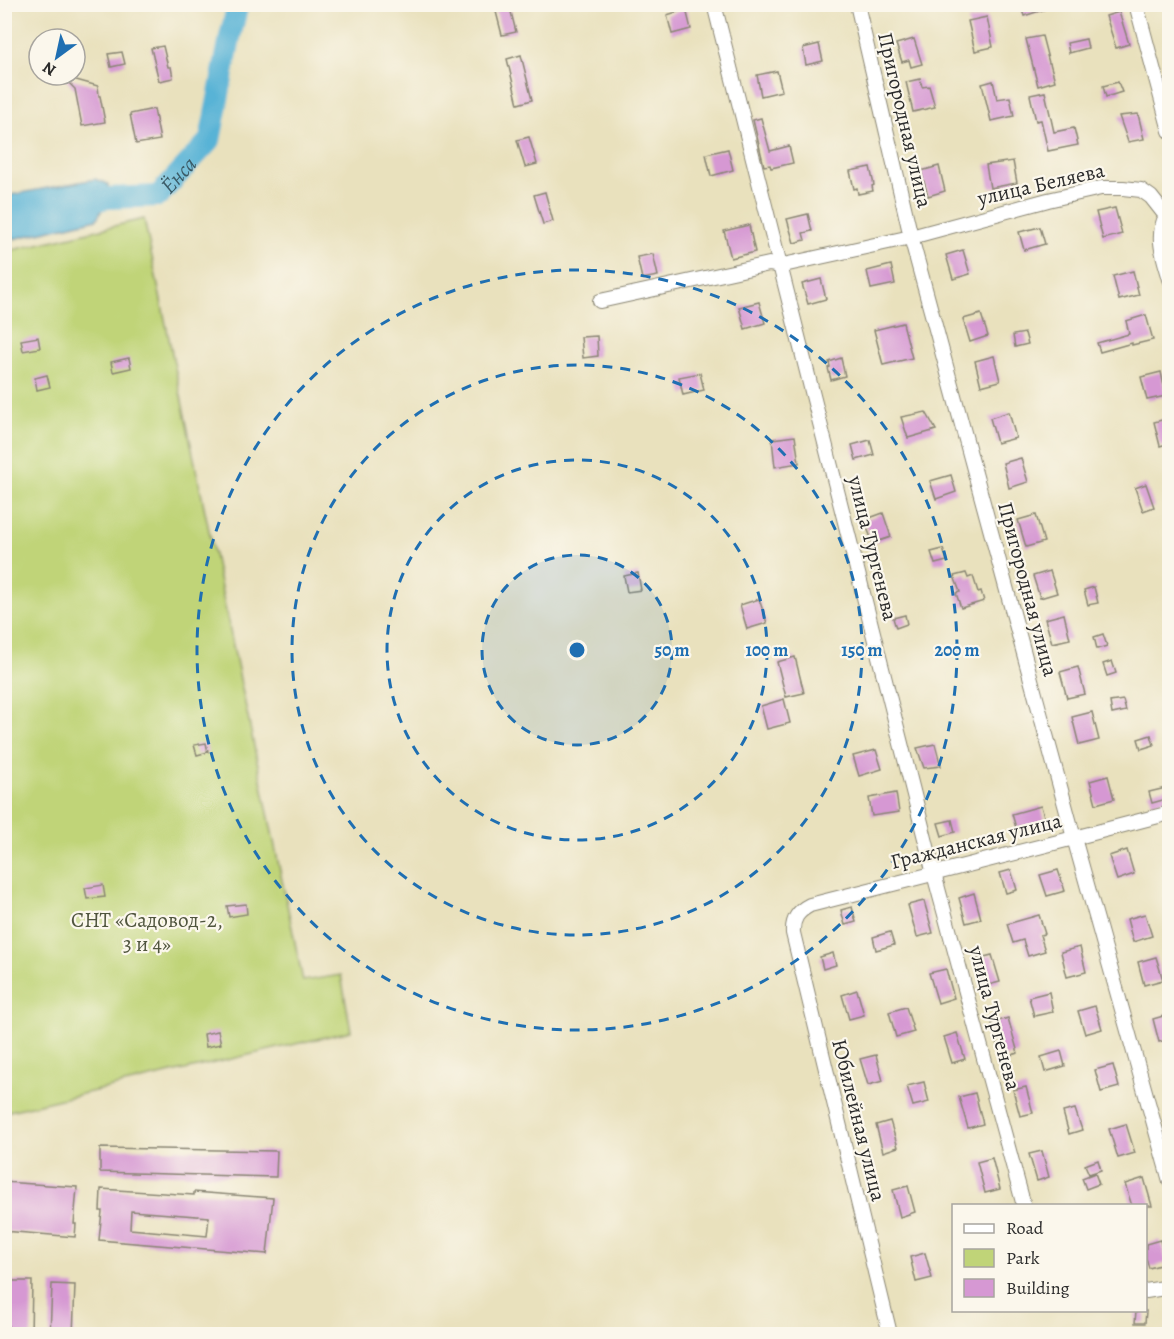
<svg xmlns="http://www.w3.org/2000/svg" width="1174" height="1339" font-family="Alegreya,serif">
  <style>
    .green { fill: #c0d478; stroke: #768052; stroke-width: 1.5 }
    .water { fill: #58b3d6; stroke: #426f80; stroke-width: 1.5 }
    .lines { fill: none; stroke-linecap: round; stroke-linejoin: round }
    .river { stroke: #58b3d6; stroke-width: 22 }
    .building { fill: #d698d3; fill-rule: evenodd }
    .minor-casing { stroke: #8a8674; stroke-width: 16 }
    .minor { stroke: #fff; stroke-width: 14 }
    .ring { fill: none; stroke: #1f6fb2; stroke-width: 3; stroke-dasharray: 10 8 }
    .labels { text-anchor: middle; stroke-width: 4.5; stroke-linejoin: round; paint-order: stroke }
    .street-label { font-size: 21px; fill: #2b2b2b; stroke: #fbf7ec }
    .park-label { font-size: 21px; fill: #50553e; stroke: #fbf7ec }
    .water-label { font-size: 22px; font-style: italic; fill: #3b5b67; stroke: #fbf7ec }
    .centre { fill: #1f6fb2; stroke: #fbf7ec; stroke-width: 3 }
    .ring-label { font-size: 18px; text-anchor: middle; font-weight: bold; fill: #1f6fb2; stroke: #fbf7ec; stroke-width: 4.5; stroke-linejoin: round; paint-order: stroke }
  </style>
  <rect width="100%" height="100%" fill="#fbf7ec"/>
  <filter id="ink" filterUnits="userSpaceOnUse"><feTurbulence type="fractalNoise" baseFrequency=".0167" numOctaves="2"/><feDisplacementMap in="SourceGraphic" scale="12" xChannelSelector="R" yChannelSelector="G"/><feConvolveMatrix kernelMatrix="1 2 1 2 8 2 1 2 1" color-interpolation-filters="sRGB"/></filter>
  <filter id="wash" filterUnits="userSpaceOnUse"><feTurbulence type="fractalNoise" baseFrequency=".008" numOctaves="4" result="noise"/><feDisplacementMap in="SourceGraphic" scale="24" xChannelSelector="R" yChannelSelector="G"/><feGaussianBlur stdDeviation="1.35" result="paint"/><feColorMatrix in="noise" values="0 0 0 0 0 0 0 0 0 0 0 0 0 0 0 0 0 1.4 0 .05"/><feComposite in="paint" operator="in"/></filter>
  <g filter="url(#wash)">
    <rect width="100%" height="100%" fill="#e9e1bd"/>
    <polygon class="green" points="144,219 303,981 341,975 351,1031 5,1112 4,252"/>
    <polygon class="water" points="95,179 108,184 108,198 97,219 5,241 5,196"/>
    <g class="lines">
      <path class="river" id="s1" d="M78 204 108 198 158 196 210 140 230 37 238 4"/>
    </g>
    <g id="blocks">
      <g class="building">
        <polygon points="494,4 509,4 516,32 502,35"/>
        <polygon points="1020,4 1051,4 1052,7 1024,16"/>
        <polygon points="686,9 691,29 672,34 667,15"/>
        <polygon points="1119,12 1129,44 1116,48 1106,16"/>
        <polygon points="987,17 993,47 975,51 968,21"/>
        <polygon points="1042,36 1049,63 1050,63 1055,81 1038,86 1026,39"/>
        <polygon points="914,39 922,64 911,67 909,60 902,62 896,44"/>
        <polygon points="1086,39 1088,48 1069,53 1067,43"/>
        <polygon points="819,44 823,61 806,65 803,48"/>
        <polygon points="163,46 168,67 171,67 173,78 159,81 151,48"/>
        <polygon points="122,52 125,64 111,67 108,54"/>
        <polygon points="521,55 532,100 518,104 507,59"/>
        <polygon points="777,71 782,91 761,96 757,75"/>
        <polygon points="62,76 98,86 99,96 100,96 105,122 82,126 75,89"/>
        <polygon points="920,79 922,87 929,86 935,107 913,112 906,82"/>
        <polygon points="993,81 997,99 1010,97 1014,116 991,121 982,84"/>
        <polygon points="1118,82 1122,92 1106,97 1103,86"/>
        <polygon points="1045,92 1054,132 1074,128 1078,145 1048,151 1041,120 1036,121 1030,95"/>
        <polygon points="154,109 160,140 136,144 130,114"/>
        <polygon points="1138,114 1144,139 1128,142 1119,116"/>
        <polygon points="761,118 770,151 789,146 793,163 771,168 770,165 764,166 753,120"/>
        <polygon points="529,137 537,164 525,167 517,140"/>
        <polygon points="728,149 733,170 711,176 706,154"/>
        <polygon points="1013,161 1017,183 990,188 986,165"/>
        <polygon points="939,166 945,191 928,196 921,171"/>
        <polygon points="870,167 874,185 872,186 873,191 858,194 857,188 854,189 850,171"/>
        <polygon points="545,192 553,221 543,224 534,195"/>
        <polygon points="1115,208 1122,234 1103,239 1096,212"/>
        <polygon points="808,214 812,231 803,233 805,240 794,243 787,219"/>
        <polygon points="749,225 755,252 731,258 724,231"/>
        <polygon points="1040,227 1045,244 1024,250 1019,232"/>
        <polygon points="963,250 970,274 953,279 946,255"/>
        <polygon points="653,254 658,276 642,279 637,257"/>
        <polygon points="891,265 895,284 871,289 867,271"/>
        <polygon points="1133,271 1139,295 1119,300 1113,276"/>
        <polygon points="821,279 826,299 808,304 802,284"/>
        <polygon points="759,302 765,323 745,329 739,307"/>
        <polygon points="981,314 988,336 970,342 963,319"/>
        <polygon points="1146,315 1153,340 1132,345 1132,343 1100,352 1097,343 1129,334 1126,321"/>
        <polygon points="903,323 912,358 883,365 874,330"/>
        <polygon points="1025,333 1028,344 1015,347 1013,335"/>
        <polygon points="597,336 598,356 583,358 581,337"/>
        <polygon points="38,337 40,348 23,351 21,340"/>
        <polygon points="994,356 1000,381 981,386 975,361"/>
        <polygon points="129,358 131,368 113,372 111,362"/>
        <polygon points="841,358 845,376 831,380 828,368 830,367 829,362"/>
        <polygon points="1161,372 1166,396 1147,400 1141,377"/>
        <polygon points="700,373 704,390 683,395 679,377"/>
        <polygon points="47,375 50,387 37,390 35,378"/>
        <polygon points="926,412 936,430 908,438 901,417"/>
        <polygon points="1009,412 1016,438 997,443 990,418"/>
        <polygon points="1170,418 1170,443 1160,446 1154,422"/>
        <polygon points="795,436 799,463 775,467 772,439"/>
        <polygon points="870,440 874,455 856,460 852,445"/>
        <polygon points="1021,458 1028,482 1009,488 1003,463"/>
        <polygon points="951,475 956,492 936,499 930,481"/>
        <polygon points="1146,484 1154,507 1143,511 1135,488"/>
        <polygon points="883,513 891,537 873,543 864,520"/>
        <polygon points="1036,515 1044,542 1026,547 1018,520"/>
        <polygon points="943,549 947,561 935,564 931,552"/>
        <polygon points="1050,571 1057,593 1040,598 1033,576"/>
        <polygon points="638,573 641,590 627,592 624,576"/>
        <polygon points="966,573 968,578 973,576 978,592 981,591 984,601 961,608 956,593 960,592 954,576"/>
        <polygon points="1094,587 1098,603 1088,605 1084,590"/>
        <polygon points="759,599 767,623 747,629 740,605"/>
        <polygon points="1064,614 1070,639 1052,643 1045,619"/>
        <polygon points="905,615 907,624 896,628 893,618"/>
        <polygon points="1103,634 1107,646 1097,649 1094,637"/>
        <polygon points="795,657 804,693 786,697 777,662"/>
        <polygon points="1112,661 1116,673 1107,676 1103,664"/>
        <polygon points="1078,667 1085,694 1067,698 1060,672"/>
        <polygon points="784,699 790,723 767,729 761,706"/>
        <polygon points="1123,700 1126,711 1112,714 1110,702"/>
        <polygon points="1092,712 1099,740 1079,745 1072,717"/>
        <polygon points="1151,735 1154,745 1141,749 1138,739"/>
        <polygon points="206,743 208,752 197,755 194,745"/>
        <polygon points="935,744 941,766 924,768 917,748"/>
        <polygon points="876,750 882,769 859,776 853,756"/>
        <polygon points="1108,776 1114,799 1096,804 1090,781"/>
        <polygon points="1170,787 1170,798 1152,803 1149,792"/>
        <polygon points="896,793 899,812 872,816 869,798"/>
        <polygon points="1041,806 1045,820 1016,828 1012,814"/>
        <polygon points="952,820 955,832 942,836 938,823"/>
        <polygon points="1127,850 1134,874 1117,880 1109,856"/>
        <polygon points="1011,870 1017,890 1006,893 1000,873"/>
        <polygon points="1058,870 1065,891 1047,896 1040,875"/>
        <polygon points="103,885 105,897 87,899 85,888"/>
        <polygon points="974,893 981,919 966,923 959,898"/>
        <polygon points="924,901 933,933 917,937 908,905"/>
        <polygon points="246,904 247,914 229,917 227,906"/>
        <polygon points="852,907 856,922 845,925 841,910"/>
        <polygon points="1145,914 1152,936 1133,942 1127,919"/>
        <polygon points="1039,915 1045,934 1040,935 1045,951 1028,956 1023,940 1013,943 1007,924"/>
        <polygon points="890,932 894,945 876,950 873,937"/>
        <polygon points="1080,947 1086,972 1067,977 1061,952"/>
        <polygon points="833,953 836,965 823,969 820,957"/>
        <polygon points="992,955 1000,982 984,986 976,959"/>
        <polygon points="1156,957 1163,980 1144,985 1138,962"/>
        <polygon points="946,969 954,998 938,1003 929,973"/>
        <polygon points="857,990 864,1015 849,1019 842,995"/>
        <polygon points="1049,992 1053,1012 1034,1016 1029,997"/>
        <polygon points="1095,1006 1102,1029 1085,1034 1078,1011"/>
        <polygon points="906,1007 914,1032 896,1037 889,1012"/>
        <polygon points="1170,1014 1170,1039 1159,1042 1153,1019"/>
        <polygon points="1008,1018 1018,1053 1001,1058 992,1023"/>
        <polygon points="218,1031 221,1044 206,1047 204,1034"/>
        <polygon points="957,1033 965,1059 952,1063 944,1037"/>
        <polygon points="1061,1051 1065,1066 1045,1072 1041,1057"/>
        <polygon points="876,1055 883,1081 868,1085 860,1059"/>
        <polygon points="1113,1065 1119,1087 1101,1092 1095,1070"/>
        <polygon points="924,1082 929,1102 913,1106 907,1086"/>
        <polygon points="1026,1087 1033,1113 1020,1116 1013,1090"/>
        <polygon points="975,1093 983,1124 968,1128 959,1097"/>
        <polygon points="1075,1109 1082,1130 1069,1134 1063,1112"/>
        <polygon points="890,1121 898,1147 883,1152 876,1125"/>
        <polygon points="1126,1124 1135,1153 1118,1158 1109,1129"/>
        <polygon points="100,1148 277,1151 276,1177 100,1172"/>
        <polygon points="1042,1151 1049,1177 1037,1181 1029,1154"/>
        <polygon points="992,1158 1000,1189 985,1193 977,1162"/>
        <polygon points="1098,1160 1101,1170 1089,1174 1085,1165"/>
        <polygon points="1095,1173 1099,1184 1086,1189 1082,1178"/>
        <polygon points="1144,1178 1152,1206 1132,1206 1125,1184"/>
        <polygon points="4,1182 77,1187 74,1224 76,1224 75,1237 4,1231"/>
        <polygon points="908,1186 915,1212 900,1217 893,1190"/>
        <path d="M101 1189 194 1195V1192L273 1198 267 1254 99 1240 102 1211H100ZM131 1211 209 1217 207 1236 130 1229Z"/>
        <polygon points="1160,1240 1167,1263 1149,1268 1146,1258 1146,1244"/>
        <polygon points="925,1253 932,1278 916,1282 910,1257"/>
        <polygon points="9,1281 32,1281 31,1335 8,1335"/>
        <polygon points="52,1284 75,1285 73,1335 50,1335"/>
        <polygon points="1136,1311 1146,1311 1145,1323 1135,1323"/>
      </g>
    </g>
  </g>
  <g filter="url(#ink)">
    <use href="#blocks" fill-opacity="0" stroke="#8a8674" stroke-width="1.5"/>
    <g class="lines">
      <g class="minor-casing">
        <g id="minor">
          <polyline points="714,4 934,874 1024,1206"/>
          <polyline points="857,4 911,237 1074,838 1170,1181"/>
          <polyline points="1136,4 1170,131"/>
          <path d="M1166 216C1155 237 1164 258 1170 279"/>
          <polyline points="600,301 769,264 779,266 911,237 1048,200 1101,188 1123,188 1141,190 1151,197 1166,216 1170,213"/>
          <polyline points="1146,1291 1170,1287"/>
          <path d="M890 1334 793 933C792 919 798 911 810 905L1074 838 1170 813"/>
        </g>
      </g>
      <use href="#minor" class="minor"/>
    </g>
  </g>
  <circle cx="577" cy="650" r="95" fill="#1f6fb2" fill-opacity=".12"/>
  <g class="ring">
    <circle cx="577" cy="650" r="95"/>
    <circle cx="577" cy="650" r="190"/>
    <circle cx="577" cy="650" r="285"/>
    <circle cx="577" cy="650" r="380"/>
  </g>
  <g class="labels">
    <g class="street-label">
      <text transform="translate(905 120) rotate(77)" y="7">Пригородная улица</text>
      <text transform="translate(1041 184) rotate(-13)" y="7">улица Беляева</text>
      <text transform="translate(873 548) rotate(76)" y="7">улица Тургенева</text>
      <text transform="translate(1028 589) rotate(75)" y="7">Пригородная улица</text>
      <text transform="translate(976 841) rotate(-14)" y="7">Гражданская улица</text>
      <text transform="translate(995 1018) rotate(75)" y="7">улица Тургенева</text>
      <text transform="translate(859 1120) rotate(76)" y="7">Юбилейная улица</text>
    </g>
    <g class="park-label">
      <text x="147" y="927">СНТ «Садовод-2,<tspan x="147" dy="24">3 и 4»</tspan></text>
    </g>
    <g class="water-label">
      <text dy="8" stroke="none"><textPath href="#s1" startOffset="110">Ёнса</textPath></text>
    </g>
  </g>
  <circle cx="577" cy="650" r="9" class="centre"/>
  <g class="ring-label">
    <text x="672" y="656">50 m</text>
    <text x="767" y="656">100 m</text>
    <text x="862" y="656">150 m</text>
    <text x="957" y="656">200 m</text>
  </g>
  <rect width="1174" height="1339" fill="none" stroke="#fbf7ec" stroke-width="24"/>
  <rect x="952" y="1204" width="195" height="108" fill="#fbf7ec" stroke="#a8a59f" stroke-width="1.5"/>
  <rect x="964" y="1224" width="30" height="9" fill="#ffffff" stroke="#a8a59f" stroke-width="1.5"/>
  <text x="1006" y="1234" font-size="18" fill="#2b2b2b">Road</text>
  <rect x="964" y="1249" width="30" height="18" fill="#c0d478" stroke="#a8a59f" stroke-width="1.5"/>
  <text x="1006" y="1264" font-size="18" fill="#2b2b2b">Park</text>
  <rect x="964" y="1279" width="30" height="18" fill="#d698d3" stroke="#a8a59f" stroke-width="1.5"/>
  <text x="1006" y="1294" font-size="18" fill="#2b2b2b">Building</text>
  <g transform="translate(57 57) rotate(213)"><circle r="28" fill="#fbf7ec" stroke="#a8a59f" stroke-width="1.5"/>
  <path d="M0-4.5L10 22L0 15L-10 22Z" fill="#1f6fb2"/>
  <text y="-9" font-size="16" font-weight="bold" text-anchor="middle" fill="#2b2b2b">N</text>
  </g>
</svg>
